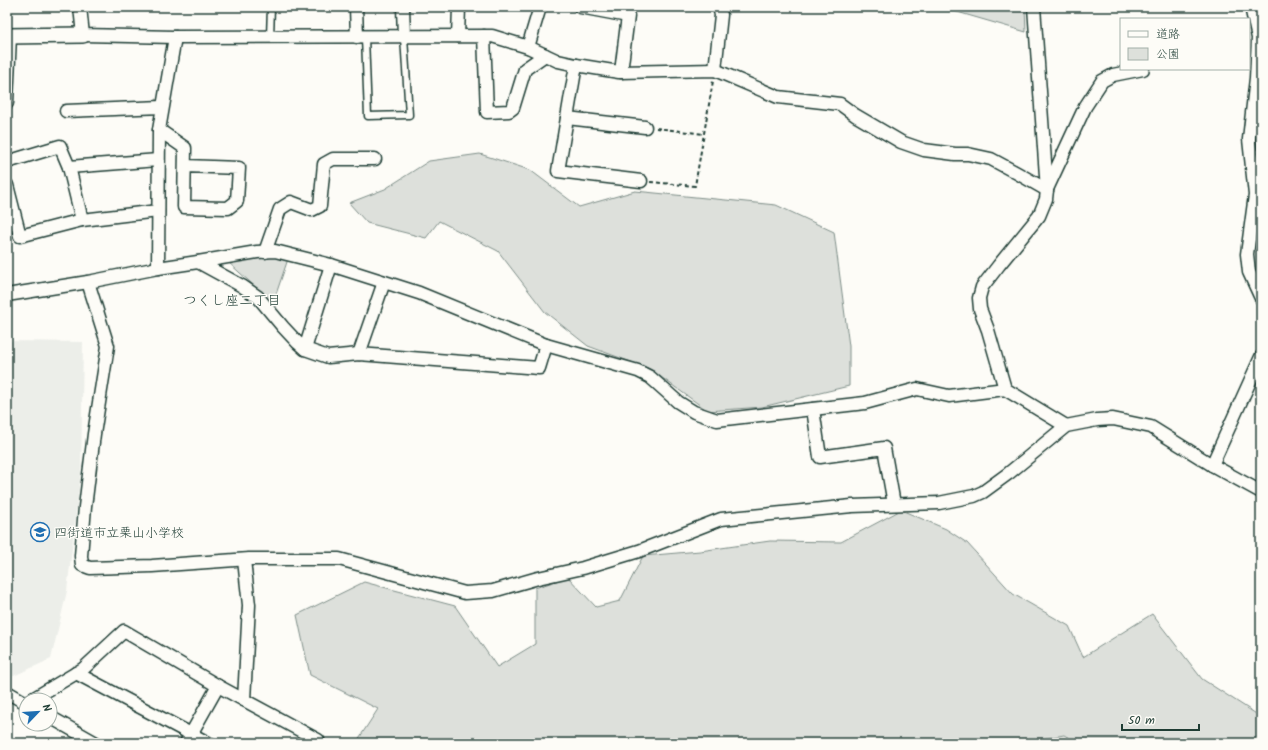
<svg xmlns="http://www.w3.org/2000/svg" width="1268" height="750" font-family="Kalam,'Klee One',sans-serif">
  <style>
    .built { fill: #eceee9 }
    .green { fill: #dde0db; stroke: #7e8e88 }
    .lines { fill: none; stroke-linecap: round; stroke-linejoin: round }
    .service-casing { stroke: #1f3d34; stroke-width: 9 }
    .minor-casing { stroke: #1f3d34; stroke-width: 15 }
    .tertiary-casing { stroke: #1f3d34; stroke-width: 18 }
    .path { stroke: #1f3d34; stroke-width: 2; stroke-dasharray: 4 3; stroke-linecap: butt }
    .service { stroke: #fdfcf7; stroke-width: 6 }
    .minor { stroke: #fdfcf7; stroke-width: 12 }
    .tertiary { stroke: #fdfcf7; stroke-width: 15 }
    .labels { text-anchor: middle; stroke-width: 3; stroke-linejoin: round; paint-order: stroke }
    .poi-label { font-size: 13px; fill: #1f3d34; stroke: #fdfcf7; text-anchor: start }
    .neighbourhood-label { font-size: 14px; fill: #1f3d34; stroke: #fdfcf7 }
  </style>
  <rect width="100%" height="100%" fill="#fdfcf7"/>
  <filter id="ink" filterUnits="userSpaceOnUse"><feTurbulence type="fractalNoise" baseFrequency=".025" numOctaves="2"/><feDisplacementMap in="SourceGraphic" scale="8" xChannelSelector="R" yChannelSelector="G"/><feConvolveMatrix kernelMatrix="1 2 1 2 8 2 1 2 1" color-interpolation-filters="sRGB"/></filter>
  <g filter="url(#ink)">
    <polygon class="built" points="7,341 83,342 81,473 67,591 51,659 7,679"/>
    <g class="green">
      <polygon points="940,7 1025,7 1026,32"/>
      <polygon points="480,154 530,170 579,207 635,191 776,205 834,232 849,346 849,386 762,407 708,411 650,369 588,346 545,312 498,251 439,221 426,238 367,223 349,203 385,189 429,161"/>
      <polygon points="260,256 273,256 288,259 273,303 228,262"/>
      <polygon points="901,510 946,529 967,543 1013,594 1069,626 1083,657 1152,614 1202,679 1261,717 1261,743 1078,743 1064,735 1019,743 356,743 378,709 310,675 297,615 364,582 455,606 497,667 535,644 535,588 568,577 596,607 620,601 643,556 700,551 770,541 841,542"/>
    </g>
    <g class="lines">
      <g class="service-casing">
        <g id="service">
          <polyline points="270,37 271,7"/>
          <polyline points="365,37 368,116 409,115 404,37"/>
        </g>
      </g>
      <g class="minor-casing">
        <g id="minor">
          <polyline points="80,7 83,35 175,37 492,36 528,47 558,61 576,65 619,72 715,70 778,97 840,104 855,115 901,142 924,150 955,154 968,154 991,159 1017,173 1047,190"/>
          <polyline points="356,7 357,37"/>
          <polyline points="403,7 404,37"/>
          <polyline points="580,7 628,16 621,72"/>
          <polyline points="1251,7 1258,38 1256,78 1249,139 1255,195 1247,254 1249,272 1261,298"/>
          <polyline points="458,36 459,7"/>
          <polyline points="484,36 487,112 509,111 513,108 525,69 545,55"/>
          <polyline points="528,47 540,7"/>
          <polyline points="576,65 558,171 641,181"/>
          <polyline points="715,70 721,15 719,7"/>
          <polyline points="7,103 10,36"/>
          <polyline points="66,111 162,107"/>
          <polyline points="567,118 645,127"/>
          <polyline points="159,130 185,148 184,207 228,208 237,201 239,168 185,166"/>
          <polyline points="7,162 60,146 69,167 82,220"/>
          <polyline points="69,167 158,160"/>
          <polyline points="7,185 20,236 82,220 158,211"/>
          <polyline points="1047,189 1085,107 1102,81 1113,75 1143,69"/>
          <polyline points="265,252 280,209 291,202 312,210 320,206 324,164 333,159 375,159"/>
          <polyline points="198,262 242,286 258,297 283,327 297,342 305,349 328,357 359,354 539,368 546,345"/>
          <polyline points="158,268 159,130 175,37"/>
          <polyline points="88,282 108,346 94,434 85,507 81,556 82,565 90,568 152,566 249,559 339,559 465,593 493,591 538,578 583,568 639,551 721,519 852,506 939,503 974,496 983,492 1009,473 1066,426 1097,420 1113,419 1151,427 1212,465 1261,492"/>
          <polyline points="7,295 88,282 158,268 198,262 257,252 275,251 331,265 419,293 546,345 638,371 650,377 678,402 694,412 717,420 865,403 917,389 949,396 1005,389 1066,426"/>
          <polyline points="305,349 331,265"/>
          <polyline points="359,354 384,282"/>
          <polyline points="1005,389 988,330 980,309 979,298 982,287 999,265 1039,216 1046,199 1047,190 1034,7"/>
          <polyline points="813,409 820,457 884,448 894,504"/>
          <polyline points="1212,465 1261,357"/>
          <polyline points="244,560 249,605 244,700"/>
          <polyline points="76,673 208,743"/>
          <polyline points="7,692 26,703"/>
          <polyline points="31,700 83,669 124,631 218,686 318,740 316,743"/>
          <polyline points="50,717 96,743"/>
          <polyline points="186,743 218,686"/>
        </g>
      </g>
      <g class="tertiary-casing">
        <polyline id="tertiary" points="7,36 83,35"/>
      </g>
      <g class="path">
        <polyline points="656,128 704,134"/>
        <polyline points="650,182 695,186 713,81"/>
      </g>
      <use href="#service" class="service"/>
      <use href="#minor" class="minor"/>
      <use href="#tertiary" class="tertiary"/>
    </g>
  </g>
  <defs>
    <g id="school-ring" transform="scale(1)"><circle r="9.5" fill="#fdfcf7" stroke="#1f6fb2" stroke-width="1.5"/><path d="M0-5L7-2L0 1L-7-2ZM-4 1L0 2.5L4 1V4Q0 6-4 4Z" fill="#1f6fb2"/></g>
  </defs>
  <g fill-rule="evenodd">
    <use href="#school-ring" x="40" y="532"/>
  </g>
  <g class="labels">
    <g class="poi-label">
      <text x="54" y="537">四街道市立栗山小学校</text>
    </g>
    <g class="neighbourhood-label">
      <text x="232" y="305">つくし座二丁目</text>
    </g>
  </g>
  <rect width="1268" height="750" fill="none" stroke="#fdfcf7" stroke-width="24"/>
  <rect x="12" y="12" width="1244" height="726" fill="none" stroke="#1f3d34" stroke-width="1.5" filter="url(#ink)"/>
  <rect x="1120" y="18" width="130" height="52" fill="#fdfcf7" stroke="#a4b0a9"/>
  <rect x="1128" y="31" width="20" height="6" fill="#fdfcf7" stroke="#a4b0a9"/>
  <text x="1156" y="38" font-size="12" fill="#1f3d34">道路</text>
  <rect x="1128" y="48" width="20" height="12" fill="#dde0db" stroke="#a4b0a9"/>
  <text x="1156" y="58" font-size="12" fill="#1f3d34">公園</text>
  <g transform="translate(38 712) rotate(65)"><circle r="19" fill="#fdfcf7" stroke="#a4b0a9"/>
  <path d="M0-3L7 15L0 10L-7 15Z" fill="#1f6fb2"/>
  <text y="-6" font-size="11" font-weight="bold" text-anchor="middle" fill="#1f3d34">N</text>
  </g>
  <path d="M1122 724v6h77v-6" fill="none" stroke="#1f3d34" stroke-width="2"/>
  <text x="1128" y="724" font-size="12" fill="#1f3d34" stroke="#fdfcf7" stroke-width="3" paint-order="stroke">50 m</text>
</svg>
